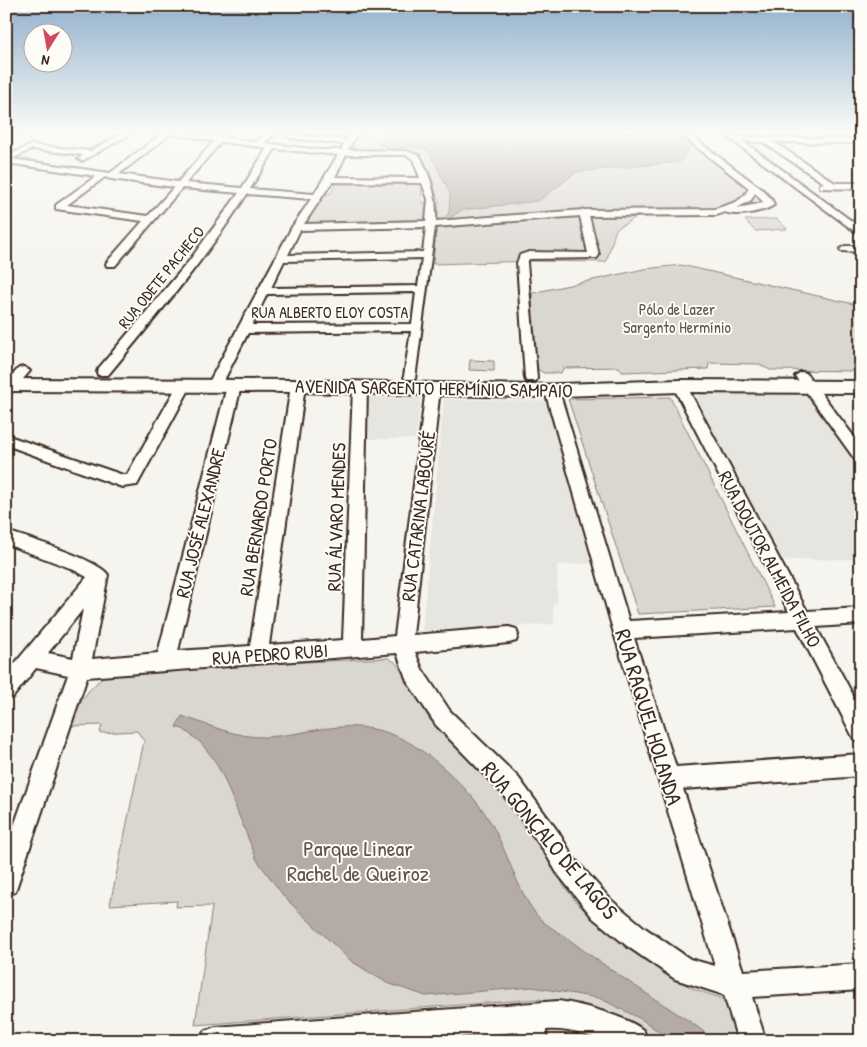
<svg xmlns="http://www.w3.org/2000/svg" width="867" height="1047" font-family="'Patrick Hand',sans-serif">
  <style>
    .built { fill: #e7e5df }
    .green { fill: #dad6d0; stroke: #8a8077 }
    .water { fill: #b4aca4; stroke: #84786e }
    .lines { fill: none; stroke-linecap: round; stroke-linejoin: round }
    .street-casing { stroke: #3b2a1e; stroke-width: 4 }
    .primary-casing { stroke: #3b2a1e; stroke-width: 4 }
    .street { fill: #fdfcf7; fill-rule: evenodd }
    .primary { fill: #fdfcf7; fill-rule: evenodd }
    .labels { text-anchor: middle; stroke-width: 4; stroke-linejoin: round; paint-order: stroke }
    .far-street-label { font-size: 16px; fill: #3b2a1e; stroke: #fdfcf7 }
    .far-park-label { font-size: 16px; fill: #63554a; stroke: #fdfcf7 }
    .street-label { font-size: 19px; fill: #3b2a1e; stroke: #fdfcf7 }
    .near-street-label { font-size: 22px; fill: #3b2a1e; stroke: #fdfcf7 }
    .near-park-label { font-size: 22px; fill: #63554a; stroke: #fdfcf7 }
  </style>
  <rect width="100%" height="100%" fill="#f5f4ee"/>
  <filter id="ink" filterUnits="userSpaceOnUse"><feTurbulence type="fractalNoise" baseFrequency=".02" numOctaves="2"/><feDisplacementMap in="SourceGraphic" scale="10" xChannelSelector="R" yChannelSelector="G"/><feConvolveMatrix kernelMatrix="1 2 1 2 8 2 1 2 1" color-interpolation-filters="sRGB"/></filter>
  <g filter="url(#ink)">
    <g class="built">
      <polygon points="803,390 861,473 861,559 780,560 696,397 701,393"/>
      <polygon points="368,391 421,394 416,439 365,439"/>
      <polygon points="444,399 546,401 548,402 596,563 557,565 557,603 553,603 554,624 422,631"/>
    </g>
    <g class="green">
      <polygon points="360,132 677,132 772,207 649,210 616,229 606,262 534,261 433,264 439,202 420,153 350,150"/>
      <polygon points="332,182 424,183 426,189 421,190 423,202 429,205 427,222 304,224 325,195 331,193 335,185 331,183"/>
      <polygon points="777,219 787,229 755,231 745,220"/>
      <polygon points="681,265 858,305 861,308 861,371 770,370 759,364 709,363 708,369 622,372 619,367 563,368 561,373 544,373 533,367 532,293 644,269"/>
      <polygon points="470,360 494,361 494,371 469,370"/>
      <polygon points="670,397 775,607 638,614 568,399"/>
      <path d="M388 658 395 662 404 675 430 720 487 772 538 837 564 886 578 904 594 920 627 947 693 989 721 998 727 1007 738 1041H652L630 1027 574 1006 539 999 195 1025 212 906 176 907 177 901 110 905 144 741 137 731 100 733 102 725 70 726C79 702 91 681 116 671Z"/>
    </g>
    <g class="water">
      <path d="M385 132H672L690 147 680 162 577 172 538 201 462 210 448 219 444 218 449 213 450 193 428 150C412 144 394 151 379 144Z"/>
      <path d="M182 716C209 725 237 738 266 737 314 734 347 716 396 736 426 748 471 790 488 818 507 848 514 884 535 913 542 923 557 931 567 938 608 969 650 996 692 1023L704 1032 703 1041H672L641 1019 599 998 532 987 426 996 387 983 351 961 285 898 257 860 223 776 213 758 200 742 183 729 176 727Z"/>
    </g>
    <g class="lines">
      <g class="street-casing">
        <g id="street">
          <polygon points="12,132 22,132 6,139 6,134"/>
          <path d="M125 132H134L82 161 78 159 83 155 32 149 12 159 110 173 164 132H184L217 137 221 132H225L228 134 225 138 256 142 268 132H277L264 143 319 150H341L344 144 290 138 286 136 290 134 346 140 350 132H358L348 150 407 151 420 156C431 178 437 196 436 221L584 210 715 209 736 202 744 196 749 188 677 132H686L763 190 772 200 774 205C764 212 736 217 725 212L716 215 589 216 599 255 597 258 529 259 527 263 537 378 536 381H526L525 378 517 263 520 255 529 252 588 253 580 216 435 227 415 379H405L404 376 411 331 248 333 221 386 214 390 207 386 292 227 311 199 247 194C206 258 157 316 108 375H98L97 372 98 369 189 261 239 193 182 188 115 266H107L106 264 107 262 143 221 56 209V205L96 176 6 163V156L31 145 90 151ZM171 134 214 141 178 182 119 174ZM221 142 267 148 242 188 186 183ZM275 149 338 155 314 194 250 189ZM346 155H406L413 159 420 178 335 177ZM105 177 111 179 174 187 148 216 67 205ZM332 182 422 183 428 199 426 221 304 224ZM755 193 764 203 737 208 751 200ZM426 227 423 252 288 255 300 230ZM422 258 418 286 271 288 284 261ZM416 292 412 324 252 325 267 294Z"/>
          <polygon points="721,132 730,132 736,137 861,139 861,143 774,142 835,183 861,183 861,189 820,188 820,184 824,183 763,142 743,141 861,228 861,236"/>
          <polygon points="845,246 861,246 861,252 841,251 840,249"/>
          <polygon points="24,367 30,371 11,393 6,394 6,382 19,368"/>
          <polygon points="801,372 806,373 861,446 861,462 856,461 795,376"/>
          <polygon points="184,382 191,386 137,485 122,487 6,445 6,435 123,475 127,475 177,386"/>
          <path d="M234 382 241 386 178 651 250 646 291 386 298 382 305 386 269 645 343 640 353 387 360 383 367 387 362 639 395 636 426 388 428 385H438L440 388 413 635 509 627 516 629 518 635 516 641 509 643 415 652 422 669 450 711 518 777 559 833 573 857 611 900 645 928 690 959 715 966 613 630 545 391 552 387 559 391 629 621 789 612 673 386 675 383H685L807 611 861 608V624L816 627 861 710V742L854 739 797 628 634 638 676 767 861 754V776L683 789 743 971 861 964V990L752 997 766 1041H738L724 995 675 979 627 946 593 918 557 873 543 849 502 793 436 725 407 681 397 653 87 677 18 883 15 892 6 895V848L68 675 36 668 13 697 6 699V674L87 577 70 568 6 544V531C25 537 100 560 108 575L92 659 158 653 227 386ZM83 609 73 658 48 653Z"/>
          <path d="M558 1001C580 1004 626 1016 643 1030 645 1033 646 1037 648 1041 634 1041 617 1044 604 1040 584 1035 567 1028 546 1030L547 1041H519L518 1032 400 1041H201L205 1031 215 1027Z"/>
        </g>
      </g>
      <g class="primary-casing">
        <polygon id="primary" points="6,379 298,380 532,385 680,380 861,381 861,393 680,392 532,397 298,392 6,391"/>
      </g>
      <use href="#street" class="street"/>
      <use href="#primary" class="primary"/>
    </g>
  </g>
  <linearGradient id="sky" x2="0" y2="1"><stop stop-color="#93b1cd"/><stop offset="0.47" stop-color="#fafaf7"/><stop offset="1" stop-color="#fafaf7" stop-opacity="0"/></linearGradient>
  <rect width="867" height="279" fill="url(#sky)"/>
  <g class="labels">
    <g class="far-street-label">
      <text transform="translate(161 277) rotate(-51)" y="6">RUA ODETE PACHECO</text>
      <text x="330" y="318">RUA ALBERTO ELOY COSTA</text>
    </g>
    <g class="far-park-label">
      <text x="677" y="315">Pólo de Lazer<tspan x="677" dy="18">Sargento Hermínio</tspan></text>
    </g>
    <g class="street-label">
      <text transform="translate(434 388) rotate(1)" y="7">AVENIDA SARGENTO HERMÍNIO SAMPAIO</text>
      <text transform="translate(418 516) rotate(-83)" y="7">RUA CATARINA LABOURÉ</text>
      <text transform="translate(258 517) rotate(-81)" y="7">RUA BERNARDO PORTO</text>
      <text transform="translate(336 517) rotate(-88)" y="7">RUA ÁLVARO MENDES</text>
      <text transform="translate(200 523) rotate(-76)" y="7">RUA JOSÉ ALEXANDRE</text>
      <text transform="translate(770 559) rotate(62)" y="7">RUA DOUTOR ALMEIDA FILHO</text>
      <text transform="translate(270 654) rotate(-4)" y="7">RUA PEDRO RUBI</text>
    </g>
    <g class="near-street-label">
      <text transform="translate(649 717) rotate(73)" y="8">RUA RAQUEL HOLANDA</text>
      <text transform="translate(550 840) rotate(50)" y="8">RUA GONÇALO DE LAGOS</text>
    </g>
    <g class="near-park-label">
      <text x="358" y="856">Parque Linear<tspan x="358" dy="25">Rachel de Queiroz</tspan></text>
    </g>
  </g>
  <rect width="867" height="1047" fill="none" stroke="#fdfcf7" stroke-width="25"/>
  <rect x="12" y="12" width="842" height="1022" fill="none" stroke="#3b2a1e" stroke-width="2" filter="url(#ink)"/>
  <g transform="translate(48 48) rotate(191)"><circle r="24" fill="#fdfcf7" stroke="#afa8a0"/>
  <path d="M0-4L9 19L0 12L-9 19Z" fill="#d1495b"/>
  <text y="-8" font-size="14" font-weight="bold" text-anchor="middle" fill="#3b2a1e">N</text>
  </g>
</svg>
